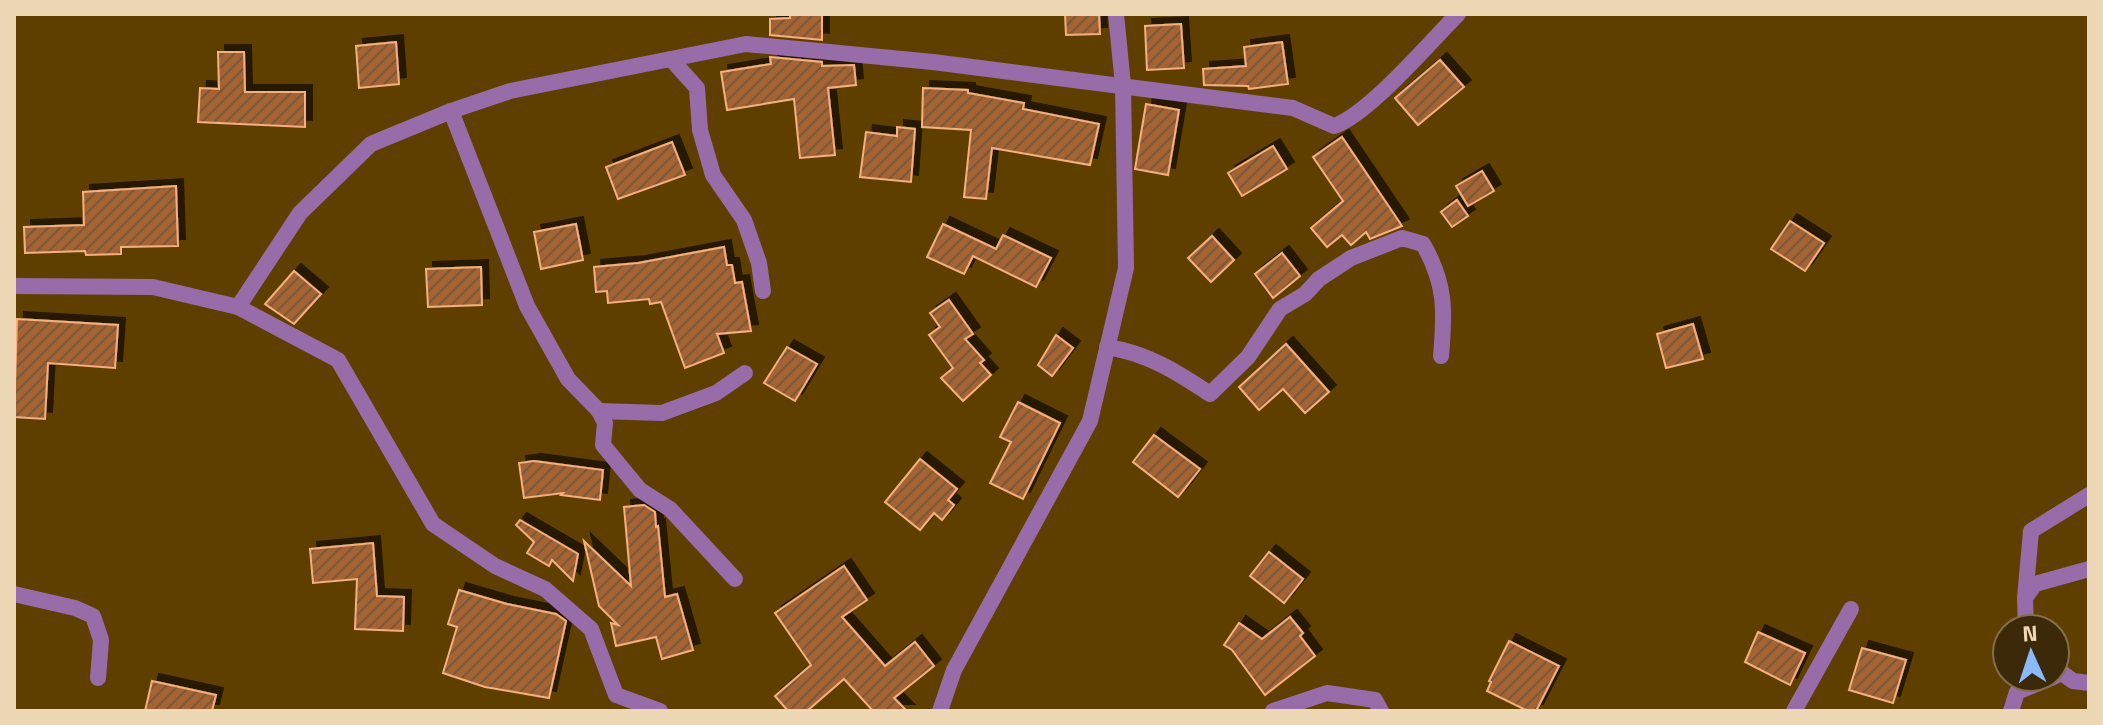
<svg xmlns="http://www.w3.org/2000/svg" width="2103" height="725" font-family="'Titillium Web',sans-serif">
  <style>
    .building { fill: url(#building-hatch); stroke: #f6b07e; stroke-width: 2; filter: url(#shadow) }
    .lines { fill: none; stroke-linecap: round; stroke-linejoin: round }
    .minor { stroke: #986ca9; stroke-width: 16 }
  </style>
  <defs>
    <pattern id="building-hatch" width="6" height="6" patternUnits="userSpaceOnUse" patternTransform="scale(2)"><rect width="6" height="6" fill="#a46432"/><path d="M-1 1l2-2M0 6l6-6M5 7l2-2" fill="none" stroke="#7f5634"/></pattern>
    <filter id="shadow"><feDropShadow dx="7" dy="-7" stdDeviation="0" flood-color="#0009"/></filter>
  </defs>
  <rect width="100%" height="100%" fill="#5f3f00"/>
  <g class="building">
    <polygon points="790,14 822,14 822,40 770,35 770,19 790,18"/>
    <polygon points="1065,14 1099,14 1100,34 1066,35"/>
    <polygon points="1181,24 1184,68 1147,70 1145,26"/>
    <polygon points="396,42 399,84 359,88 356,46"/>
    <polygon points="1282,42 1288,84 1249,89 1248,86 1204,85 1203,69 1246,66 1244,47"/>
    <polygon points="218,52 244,52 245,92 305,92 305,127 198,122 200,88 219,89"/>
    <polygon points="770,57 822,62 822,66 854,65 856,85 828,88 835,155 800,158 794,99 727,110 721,72 771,64"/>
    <polygon points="1440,60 1464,87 1418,125 1395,98"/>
    <polygon points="923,88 968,90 968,93 1024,103 1023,109 1099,124 1090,165 992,148 986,199 964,197 971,130 922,127"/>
    <polygon points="1146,104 1179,110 1168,175 1135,169"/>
    <polygon points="897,127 915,129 911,182 860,177 866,132 897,136"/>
    <polygon points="1342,137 1402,226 1370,239 1366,232 1351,245 1342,235 1327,247 1311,228 1343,201 1313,157"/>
    <polygon points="672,142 685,175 618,199 606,167"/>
    <polygon points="1273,146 1287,169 1242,196 1228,173"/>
    <polygon points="1482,171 1494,191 1468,206 1456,186"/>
    <polygon points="176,186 178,246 121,247 121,254 86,255 85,251 25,253 24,227 84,225 83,192"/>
    <polygon points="1457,200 1468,216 1452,227 1441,212"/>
    <polygon points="1790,221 1824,243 1805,271 1771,249"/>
    <polygon points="576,224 583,260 541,269 534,232"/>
    <polygon points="943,224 996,249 1003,235 1051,258 1036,287 973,256 964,274 927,257"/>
    <polygon points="1212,236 1234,260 1211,282 1188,258"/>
    <polygon points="724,247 727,265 732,265 735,283 742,282 751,331 717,334 724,353 685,368 661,302 650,304 649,299 608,303 607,291 596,292 594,267 638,263"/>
    <polygon points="1282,253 1300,276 1273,298 1255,274"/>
    <polygon points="481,267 482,305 428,307 426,269"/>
    <polygon points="294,271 321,294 294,324 265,304"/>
    <polygon points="949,300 973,334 965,339 984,360 980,363 991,375 963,401 941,378 953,368 929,335 940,327 930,313"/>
    <polygon points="17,319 118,325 115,368 48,363 45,419 14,417"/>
    <polygon points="1693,324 1703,359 1666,368 1657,334"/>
    <polygon points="1056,335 1073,348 1052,376 1038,365"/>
    <polygon points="1286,344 1329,392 1305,413 1283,389 1259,410 1239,387"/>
    <polygon points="787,347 817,364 795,401 764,383"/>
    <polygon points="1018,402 1060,423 1023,499 990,483 1011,442 1000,437"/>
    <polygon points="1154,435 1200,469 1178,497 1133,462"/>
    <polygon points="920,459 957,489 948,500 954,505 942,520 934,513 920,530 885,502"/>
    <polygon points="534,461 603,470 600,500 561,495 563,493 524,498 519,463"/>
    <polygon points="644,505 655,512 656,527 658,526 665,597 677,594 693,650 662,659 656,637 616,646 611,623 618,625 599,606 584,541 631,586 624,507"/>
    <polygon points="520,520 578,554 573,581 552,560 549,566 527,553 534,542 516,525"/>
    <polygon points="373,543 377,596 404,597 403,631 355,629 357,579 313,583 310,549"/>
    <polygon points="1269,552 1303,579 1284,603 1250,576"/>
    <polygon points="844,566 867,600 842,617 885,666 915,642 934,666 894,698 907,711 873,711 844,679 807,711 788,711 775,696 811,665 775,613"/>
    <polygon points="459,590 507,604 556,614 566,621 549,698 485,687 443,673 457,627 448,624"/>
    <polygon points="1290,617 1303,633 1300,636 1315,656 1265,695 1232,650 1224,645 1239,623 1262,639"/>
    <polygon points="1758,632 1805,653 1790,685 1745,662"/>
    <polygon points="1509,641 1559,666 1536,711 1528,711 1487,691 1491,682 1489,681"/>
    <polygon points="1862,648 1906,660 1893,703 1849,690"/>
    <polygon points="152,681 216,695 212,711 145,711"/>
  </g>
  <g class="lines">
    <g class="minor">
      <polyline points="671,59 697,88 700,130 713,175 744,220 759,263 763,291"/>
      <polyline points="451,111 527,306 568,379 599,411 605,423 603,445 640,490 670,509 735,579"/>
      <polyline points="14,286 153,287 238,307 338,360 433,524 495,566 545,589 591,629 616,695 660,711"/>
      <path d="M238 307 300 213 371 144 451 111 510 91 746 44 933 62 1293 108 1334 126C1369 114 1429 43 1458 14"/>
      <path d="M1107 347C1147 353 1177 372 1210 394L1248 357 1280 309 1305 294 1319 279 1351 258 1402 238 1423 244C1446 284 1445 311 1441 356"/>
      <polyline points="599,411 662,413 716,393 745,373"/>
      <polyline points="14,594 75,608 93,616 101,640 98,678"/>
      <polyline points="2025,598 2031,531 2089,495"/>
      <polyline points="2026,629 2025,598 2035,584 2089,569"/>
      <polyline points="2055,676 2062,673 2073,681 2089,683"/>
      <polyline points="940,711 954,670 1090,421 1126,268 1123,85 1116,14"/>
      <polyline points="1273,711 1327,693 1375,700 1381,711"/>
      <polyline points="1794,711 1851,609"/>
      <polyline points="2011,711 2017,692 2053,677"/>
    </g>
  </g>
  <rect width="2103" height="725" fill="none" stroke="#eed7b4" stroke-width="32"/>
  <g transform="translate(2031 653) rotate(357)"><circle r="38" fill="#3b2909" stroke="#836f4d" stroke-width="2"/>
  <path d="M0-6L14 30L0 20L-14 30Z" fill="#8abafc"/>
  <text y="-12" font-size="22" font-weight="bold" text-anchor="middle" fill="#eed7b4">N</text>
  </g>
</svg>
